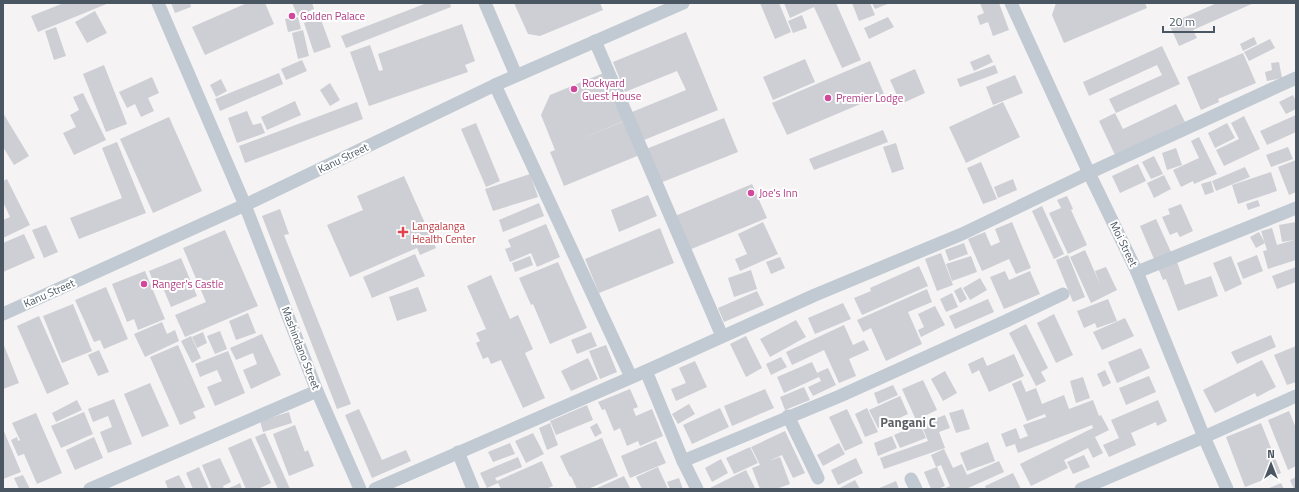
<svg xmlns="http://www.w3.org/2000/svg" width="1299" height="492" font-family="'Titillium Web',sans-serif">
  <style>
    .building { fill: #cdcfd5 }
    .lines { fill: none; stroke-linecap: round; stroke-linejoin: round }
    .minor { stroke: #c1cad2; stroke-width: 13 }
    .hotel-dot { fill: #d1479c; stroke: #fff; stroke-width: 1.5 }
    .health-dot { fill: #e0444e; stroke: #fff; stroke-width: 1.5 }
    .labels { text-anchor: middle; stroke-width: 4; stroke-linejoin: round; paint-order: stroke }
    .hotel-label { font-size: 11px; fill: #b23c85; stroke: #fff; text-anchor: start }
    .street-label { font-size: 11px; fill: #4a5661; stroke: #fff }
    .health-label { font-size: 11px; fill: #be3a42; stroke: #fff; text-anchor: start }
    .quarter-label { font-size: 13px; font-weight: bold; fill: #5f6368; stroke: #fff }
  </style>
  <rect width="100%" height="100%" fill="#f5f3f3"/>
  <g class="building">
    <polygon points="64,3 109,3 38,32 31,16"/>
    <polygon points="171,3 190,3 191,7 175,13"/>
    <polygon points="247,3 265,3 274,24 205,55 192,27"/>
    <polygon points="292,3 312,3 314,9 298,16"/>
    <polygon points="427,3 450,3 451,7 346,48 341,36"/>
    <polygon points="514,3 600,3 603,10 540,36 528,34"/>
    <polygon points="760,3 779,3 791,32 775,39"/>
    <polygon points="784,3 836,3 861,60 842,68 814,7 790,18"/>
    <polygon points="852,3 870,3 875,15 859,21"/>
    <polygon points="872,3 890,3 875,9"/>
    <polygon points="980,3 999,3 1009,30 993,36 988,22 980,25 977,16 984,13"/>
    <polygon points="1056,3 1145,3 1147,8 1064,43 1052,15"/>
    <polygon points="1217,3 1254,3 1193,30 1197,38 1179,46 1169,24"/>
    <polygon points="95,11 107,33 87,43 75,22"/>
    <polygon points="802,15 807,28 793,33 788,21"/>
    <polygon points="298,17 301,29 288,32 285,19"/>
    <polygon points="320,17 331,47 314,53 304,23"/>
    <polygon points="888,17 894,27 869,39 864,28"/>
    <polygon points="462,24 475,61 465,65 468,72 369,106 350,52 370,45 379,71 383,70 378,54"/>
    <polygon points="56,27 66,56 54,60 45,31"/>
    <polygon points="303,30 309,56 298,59 292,33"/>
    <polygon points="686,32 718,110 644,140 632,112 686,90 677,71 625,92 613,62"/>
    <polygon points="1254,37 1257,44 1243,51 1240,44"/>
    <polygon points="1270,39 1275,48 1249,61 1244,52"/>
    <polygon points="1162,46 1180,84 1116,113 1109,99 1162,75 1157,65 1089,96 1083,82"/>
    <polygon points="1243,53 1256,83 1218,99 1219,102 1201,110 1187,77"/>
    <polygon points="989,54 993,62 974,71 970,62"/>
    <polygon points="805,59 815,82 773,100 763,77"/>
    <polygon points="302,60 307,71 286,80 281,69"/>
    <polygon points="870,61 884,94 787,135 772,103"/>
    <polygon points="1279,62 1282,78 1267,81 1265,72 1272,70 1271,63"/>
    <polygon points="104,65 127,124 106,132 83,74"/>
    <polygon points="995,65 998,73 960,87 957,79"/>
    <polygon points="915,69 925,93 901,104 890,80"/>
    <polygon points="606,72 626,120 576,141 627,120 642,154 564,186 550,152 555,150 541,115 550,95"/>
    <polygon points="279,73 283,84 220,111 215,99"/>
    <polygon points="1015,75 1023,93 993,105 986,87"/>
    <polygon points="152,77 159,93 148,98 154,111 141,117 135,104 127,108 119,92"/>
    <polygon points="221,79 227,91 216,97 210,85"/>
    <polygon points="330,83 340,100 330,106 320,90"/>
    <polygon points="83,93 106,140 74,155 63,133 76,127 70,115 79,110 73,97"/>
    <polygon points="1293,95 1296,101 1296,109 1286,114 1279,102"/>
    <polygon points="295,101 301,115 267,130 261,117"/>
    <polygon points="357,102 363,119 245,163 239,146"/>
    <polygon points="1003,102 1020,137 966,163 949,127"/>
    <polygon points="1176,104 1185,122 1115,155 1099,121 1115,113 1123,129"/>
    <polygon points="247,111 253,125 261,123 265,133 237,143 228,118"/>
    <polygon points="3,113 29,156 14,165 3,147"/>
    <polygon points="1296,115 1296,132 1267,145 1260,131"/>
    <polygon points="1244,116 1260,149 1224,166 1216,150 1239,139 1231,123"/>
    <polygon points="169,117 202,191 153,213 120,139"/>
    <polygon points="724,118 738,152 660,183 646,149"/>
    <polygon points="476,123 500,181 486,187 461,129"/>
    <polygon points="1227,123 1235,138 1215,148 1208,133"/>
    <polygon points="883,130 888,142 814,170 809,159"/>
    <polygon points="1199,137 1217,174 1194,184 1193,181 1181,187 1173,170 1199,158 1191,141"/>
    <polygon points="117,142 146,213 79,239 70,218 122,198 102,148"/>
    <polygon points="896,143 904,169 892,173 883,147"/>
    <polygon points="1288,147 1293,159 1271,167 1266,155"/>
    <polygon points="1176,148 1182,165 1167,170 1162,153"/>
    <polygon points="1154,156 1163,174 1151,179 1142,162"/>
    <polygon points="1296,160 1296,192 1289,195 1278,167"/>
    <polygon points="981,162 997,199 983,204 967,168"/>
    <polygon points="1138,164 1146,181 1120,193 1112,176"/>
    <polygon points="1245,167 1250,177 1216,191 1212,181"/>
    <polygon points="1271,172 1277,191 1238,204 1232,185"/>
    <polygon points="530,174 538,197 493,211 485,189"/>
    <polygon points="1164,175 1171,189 1154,198 1147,183"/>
    <polygon points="404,176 436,248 420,255 417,248 350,277 327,225 363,210 357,196"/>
    <polygon points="7,179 30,225 3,238 3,220 10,217 3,202 3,181"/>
    <polygon points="1013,179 1017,190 998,198 994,187"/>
    <polygon points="1211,181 1214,192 1205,195 1201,184"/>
    <polygon points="752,184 767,218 689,250 675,216"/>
    <polygon points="648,195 657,216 619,232 611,210"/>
    <polygon points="1067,196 1073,209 1071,210 1087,245 1068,254 1049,213 1061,208 1057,200"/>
    <polygon points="1258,200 1260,206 1248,210 1246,204"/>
    <polygon points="539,203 544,216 503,232 499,220"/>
    <polygon points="1181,204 1193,231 1180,237 1177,232 1170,235 1162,217 1170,214 1168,209"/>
    <polygon points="1042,206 1064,254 1054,259 1032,211"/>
    <polygon points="280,209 289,234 284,235 351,404 337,409 262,216"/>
    <polygon points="1156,219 1171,252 1154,259 1140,226"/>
    <polygon points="763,222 778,254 740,271 735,259 747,254 738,234"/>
    <polygon points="1012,222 1031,268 1016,274 1009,259 982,271 968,239 985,232 991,246 1000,242 995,229"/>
    <polygon points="1296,222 1296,260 1268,269 1263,251 1267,250 1261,231 1272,228 1277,245 1294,240 1282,242 1279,225"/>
    <polygon points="546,224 560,257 537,267 531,253 510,262 505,249 511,247 508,240"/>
    <polygon points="46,225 58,252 44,258 32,230"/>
    <polygon points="660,228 674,263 599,293 585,259"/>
    <polygon points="225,230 258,306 185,337 175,315 206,302 183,248"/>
    <polygon points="1259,232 1265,243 1256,248 1250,237"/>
    <polygon points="24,234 35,258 3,272 3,243"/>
    <polygon points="964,243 968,254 949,261 945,250"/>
    <polygon points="1085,250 1100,284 1095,271 1106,267 1117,290 1091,303 1070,257"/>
    <polygon points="941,253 953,285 937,291 925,259"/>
    <polygon points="415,254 425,276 372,298 363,277"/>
    <polygon points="1068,255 1085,297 1073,302 1056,260"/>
    <polygon points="1257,255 1263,271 1243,279 1237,263"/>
    <polygon points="530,256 533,265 515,272 512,263"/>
    <polygon points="971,256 977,272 952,281 946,264"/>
    <polygon points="1231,256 1242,284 1225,292 1213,263"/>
    <polygon points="780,257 785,268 771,274 766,262"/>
    <polygon points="181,258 197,296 171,307 161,283 155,286 149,271"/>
    <polygon points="558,262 587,328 550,344 533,304 531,305 519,278"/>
    <polygon points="1177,262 1185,285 1211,276 1218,296 1178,311 1166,279 1163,280 1158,268"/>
    <polygon points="919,266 928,286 862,315 854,298 871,291 870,288"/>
    <polygon points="1296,267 1296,282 1277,289 1272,276"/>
    <polygon points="751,270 757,289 734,297 728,278"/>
    <polygon points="145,271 165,319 138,330 134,319 127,322 112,284"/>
    <polygon points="1005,271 1009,280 1030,271 1040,294 1004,309 990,277"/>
    <polygon points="491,275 510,319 518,315 533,349 525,353 545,398 523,408 501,360 491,364 488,357 483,359 476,343 480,341 476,333 486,329 467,286"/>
    <polygon points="980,278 987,290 970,300 963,288"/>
    <polygon points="106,287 128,339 104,349 100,340 94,342 75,300"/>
    <polygon points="418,287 427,311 397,321 389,297"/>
    <polygon points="961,287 967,299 960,303 954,291"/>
    <polygon points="927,289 932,302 908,312 922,344 886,361 871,328 863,332 857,320"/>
    <polygon points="757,291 764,305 724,322 718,308"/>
    <polygon points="952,293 958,307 946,312 940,299"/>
    <polygon points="988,299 994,312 955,329 949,316"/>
    <polygon points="1108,299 1117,321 1097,328 1095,323 1084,328 1077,311"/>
    <polygon points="843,303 851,319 815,334 808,318"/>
    <polygon points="73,304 92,351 62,363 43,316"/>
    <polygon points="935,306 945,325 921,337 918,330 924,327 918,314"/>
    <polygon points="248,313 256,333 236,340 229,321"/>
    <polygon points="1054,314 1073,355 1056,363 1037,323"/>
    <polygon points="39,316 69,384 47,394 17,326"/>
    <polygon points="1125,318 1134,336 1102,350 1093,332"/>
    <polygon points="796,320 806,337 770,357 760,339"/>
    <polygon points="162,322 167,334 175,330 179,341 145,357 134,334"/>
    <polygon points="1026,324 1048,368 1041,372 1046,381 1036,386 1009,333"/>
    <polygon points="844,325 853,345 864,340 869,350 849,359 856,376 839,383 824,350 792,365 786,352"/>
    <polygon points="220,331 227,349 215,354 207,336"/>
    <polygon points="203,332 207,343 197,348 192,337"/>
    <polygon points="591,332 597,346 577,354 571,340"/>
    <polygon points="262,334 281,375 251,389 243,370 257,364 253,353 236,360 230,348"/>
    <polygon points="1271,335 1276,347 1237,364 1231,352"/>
    <polygon points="191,336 201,358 192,363 181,341"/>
    <polygon points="746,336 762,368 746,377 730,344"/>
    <polygon points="3,343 19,383 3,389"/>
    <polygon points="178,345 205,407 193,412 196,418 180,425 150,357"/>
    <polygon points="606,345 617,372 600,379 589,351"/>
    <polygon points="1296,346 1296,382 1287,385 1274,355"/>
    <polygon points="1141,348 1150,368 1117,383 1108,362"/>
    <polygon points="99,350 109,372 98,376 88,355"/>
    <polygon points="228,351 245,393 215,406 207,387 222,381 217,370 200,377 195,364"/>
    <polygon points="1014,354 1024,376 989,392 979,370 972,374 968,364 983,357 987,366"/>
    <polygon points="781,357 787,367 771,375 766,364"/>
    <polygon points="588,358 598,379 571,391 561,371"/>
    <polygon points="1262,360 1276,387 1257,397 1255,393 1215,413 1203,390"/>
    <polygon points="695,361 707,387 676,401 671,389 686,383 679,368"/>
    <polygon points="812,362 819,377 784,393 777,377"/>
    <polygon points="828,368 836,385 813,396 808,387 821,381 817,373"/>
    <polygon points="1105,370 1111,383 1103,387 1097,374"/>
    <polygon points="945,371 957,393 943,401 931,379"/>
    <polygon points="1149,376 1156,392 1126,405 1119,388"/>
    <polygon points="1083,377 1090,398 1076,403 1070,381"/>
    <polygon points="923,380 937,410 916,420 902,389"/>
    <polygon points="1021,380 1026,392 1036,388 1042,404 1064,395 1069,409 1093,400 1099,416 1101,415 1109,430 1095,437 1103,453 1093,458 1088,448 1064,460 1068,468 1031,486 1020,464 1093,428 1092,425 1018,453 1015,444 1006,447 1001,434 1016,428 1020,439 1028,436 1023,425 1046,417 1045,414 1027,421 1012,384"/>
    <polygon points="150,383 169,426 142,437 124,394"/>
    <polygon points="893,385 898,395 878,404 874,393"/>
    <polygon points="804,387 810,400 785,410 780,397"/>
    <polygon points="630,389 638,407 633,409 636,416 652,409 663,436 640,446 638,441 627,446 620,428 614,431 605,409 602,410 598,402"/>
    <polygon points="765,389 774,408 732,426 724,406"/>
    <polygon points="900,396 908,414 878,428 869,410"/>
    <polygon points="114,399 132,444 108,453 100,432 112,427 108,416 93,422 88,409"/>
    <polygon points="77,400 82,410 56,422 52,413"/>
    <polygon points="1158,400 1167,421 1157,426 1156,422 1131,433 1136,445 1109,457 1103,445 1119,438 1111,420"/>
    <polygon points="689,404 695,414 678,424 672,414"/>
    <polygon points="587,405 593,420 556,435 550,421"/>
    <polygon points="720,408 729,427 692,444 683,425"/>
    <polygon points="867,408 878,432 865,437 855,414"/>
    <polygon points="359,409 382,460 406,450 411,461 372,478 345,415"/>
    <polygon points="847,409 863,443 845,451 829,417"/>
    <polygon points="963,409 970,429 956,433 949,413"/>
    <polygon points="1289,411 1296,428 1296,466 1288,470 1268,420"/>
    <polygon points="84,412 93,434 61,448 51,426"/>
    <polygon points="289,412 292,423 263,432 260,421"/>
    <polygon points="36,413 62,473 37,484 24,454 18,456 11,440 17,437 18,441 20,440 12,423"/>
    <polygon points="945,415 950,428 939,432 945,448 884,469 880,458 928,441 921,424"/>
    <polygon points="550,423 558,445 547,450 539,428"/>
    <polygon points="597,423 602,433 595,437 590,427"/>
    <polygon points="1261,423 1281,473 1245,487 1226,437"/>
    <polygon points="920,424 926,438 900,448 894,435"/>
    <polygon points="295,425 305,452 308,450 314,466 289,476 273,434"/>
    <polygon points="3,429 21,472 3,479"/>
    <polygon points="785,431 805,473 793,478 782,455 769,461 780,457 790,484 776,489 760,489 752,468 760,465 751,447"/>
    <polygon points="265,433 290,489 278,489 255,437"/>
    <polygon points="533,433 544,454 526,463 515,441"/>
    <polygon points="892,436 897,448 878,456 874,443"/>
    <polygon points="94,437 103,458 75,470 66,450"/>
    <polygon points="251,438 271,483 258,489 246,489 228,448"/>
    <polygon points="602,438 618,476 588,489 577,489 571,476 570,477 560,456"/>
    <polygon points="656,441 666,463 630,478 621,456"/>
    <polygon points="988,442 995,461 967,471 960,453"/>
    <polygon points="510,443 515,454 493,462 488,452"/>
    <polygon points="839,443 845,454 823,466 817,455"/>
    <polygon points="750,447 758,463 734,474 726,458"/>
    <polygon points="944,449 953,468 962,464 967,475 999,461 1004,472 966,489 943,489 950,486 941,465 936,467 931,455"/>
    <polygon points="1084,455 1090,467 1073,474 1067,462"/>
    <polygon points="518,457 522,467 495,478 497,481 542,461 553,486 546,489 501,489 498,483 487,488 480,473"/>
    <polygon points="220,458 231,482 223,486 224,489 212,489 202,465"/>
    <polygon points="856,458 863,473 838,485 831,470"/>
    <polygon points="721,459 728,473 712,482 705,468"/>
    <polygon points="199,467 209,489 193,489 186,473"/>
    <polygon points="658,467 668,489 642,489 636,477"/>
    <polygon points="937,467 945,486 938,489 931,489 924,472"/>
    <polygon points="746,470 755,488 753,489 708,489"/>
    <polygon points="1013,473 1021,489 986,489 985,486"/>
    <polygon points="23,475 30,489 19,489 14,478"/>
    <polygon points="179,475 186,489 168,489 165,481"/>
    <polygon points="624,476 630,488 595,489"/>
    <polygon points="1296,477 1296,489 1294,489 1290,480"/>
    <polygon points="679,478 683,489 670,489 667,482"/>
    <polygon points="855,480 860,489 838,489"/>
    <polygon points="896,481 899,489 877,489"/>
    <polygon points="240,483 242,489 226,489 234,486"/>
    <polygon points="1281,483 1284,489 1267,489"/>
  </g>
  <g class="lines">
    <g class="minor">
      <polyline points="158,3 245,205 317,391 360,489"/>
      <polyline points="485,3 516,75"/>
      <polyline points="1011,3 1089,173 1137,272 1204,437 1227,489"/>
      <polyline points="595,41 722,336"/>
      <polyline points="495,85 631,377"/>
      <polyline points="1137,272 1296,208"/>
      <polyline points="3,314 245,205 495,85 683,3"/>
      <polyline points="646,371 683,461 697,489"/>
      <polyline points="788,416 818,478"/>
      <polyline points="458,452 473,489"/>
      <polyline points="683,461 840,396 1006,321 1063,294"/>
      <polyline points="911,479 916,489"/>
      <polyline points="90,489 317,391"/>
      <polyline points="375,489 646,371 815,295 962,234 1089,173 1296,78"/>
      <polyline points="1081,489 1204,437 1296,396"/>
    </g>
  </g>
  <g class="hotel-dot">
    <circle cx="292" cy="16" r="4"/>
    <circle cx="574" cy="89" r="4"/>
    <circle cx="828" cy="98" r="4"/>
    <circle cx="751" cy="193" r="4"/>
    <circle cx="144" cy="284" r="4"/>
  </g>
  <path class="health-dot" d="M401 226h4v4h4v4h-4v4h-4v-4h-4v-4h4z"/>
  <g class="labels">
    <g class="hotel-label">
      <text x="300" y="20">Golden Palace</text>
      <text x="582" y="87">Rockyard<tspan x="582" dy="13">Guest House</tspan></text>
      <text x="836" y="102">Premier Lodge</text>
      <text x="759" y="197">Joe's Inn</text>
      <text x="152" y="288">Ranger's Castle</text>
    </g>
    <g class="street-label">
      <text transform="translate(343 158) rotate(-26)" y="4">Kanu Street</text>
      <text transform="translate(1124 244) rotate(64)" y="4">Moi Street</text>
      <text transform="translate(49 293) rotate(-24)" y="4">Kanu Street</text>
      <text transform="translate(301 348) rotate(69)" y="4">Mashindano Street</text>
    </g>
    <g class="health-label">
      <text x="412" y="230">Langalanga<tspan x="412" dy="13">Health Center</tspan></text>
    </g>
    <g class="quarter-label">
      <text x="908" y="427">Pangani C</text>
    </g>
  </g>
  <rect width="1299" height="492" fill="none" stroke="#4a5661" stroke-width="8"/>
  <g transform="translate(1271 464)" stroke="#ffffff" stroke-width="3" paint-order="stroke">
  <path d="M0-3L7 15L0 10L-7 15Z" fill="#4a5661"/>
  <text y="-6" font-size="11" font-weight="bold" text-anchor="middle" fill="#4a5661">N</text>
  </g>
  <path d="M1163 26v6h51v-6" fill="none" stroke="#4a5661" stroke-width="2"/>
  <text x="1169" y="26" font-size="12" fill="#4a5661" stroke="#ffffff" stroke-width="3" paint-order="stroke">20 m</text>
</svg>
